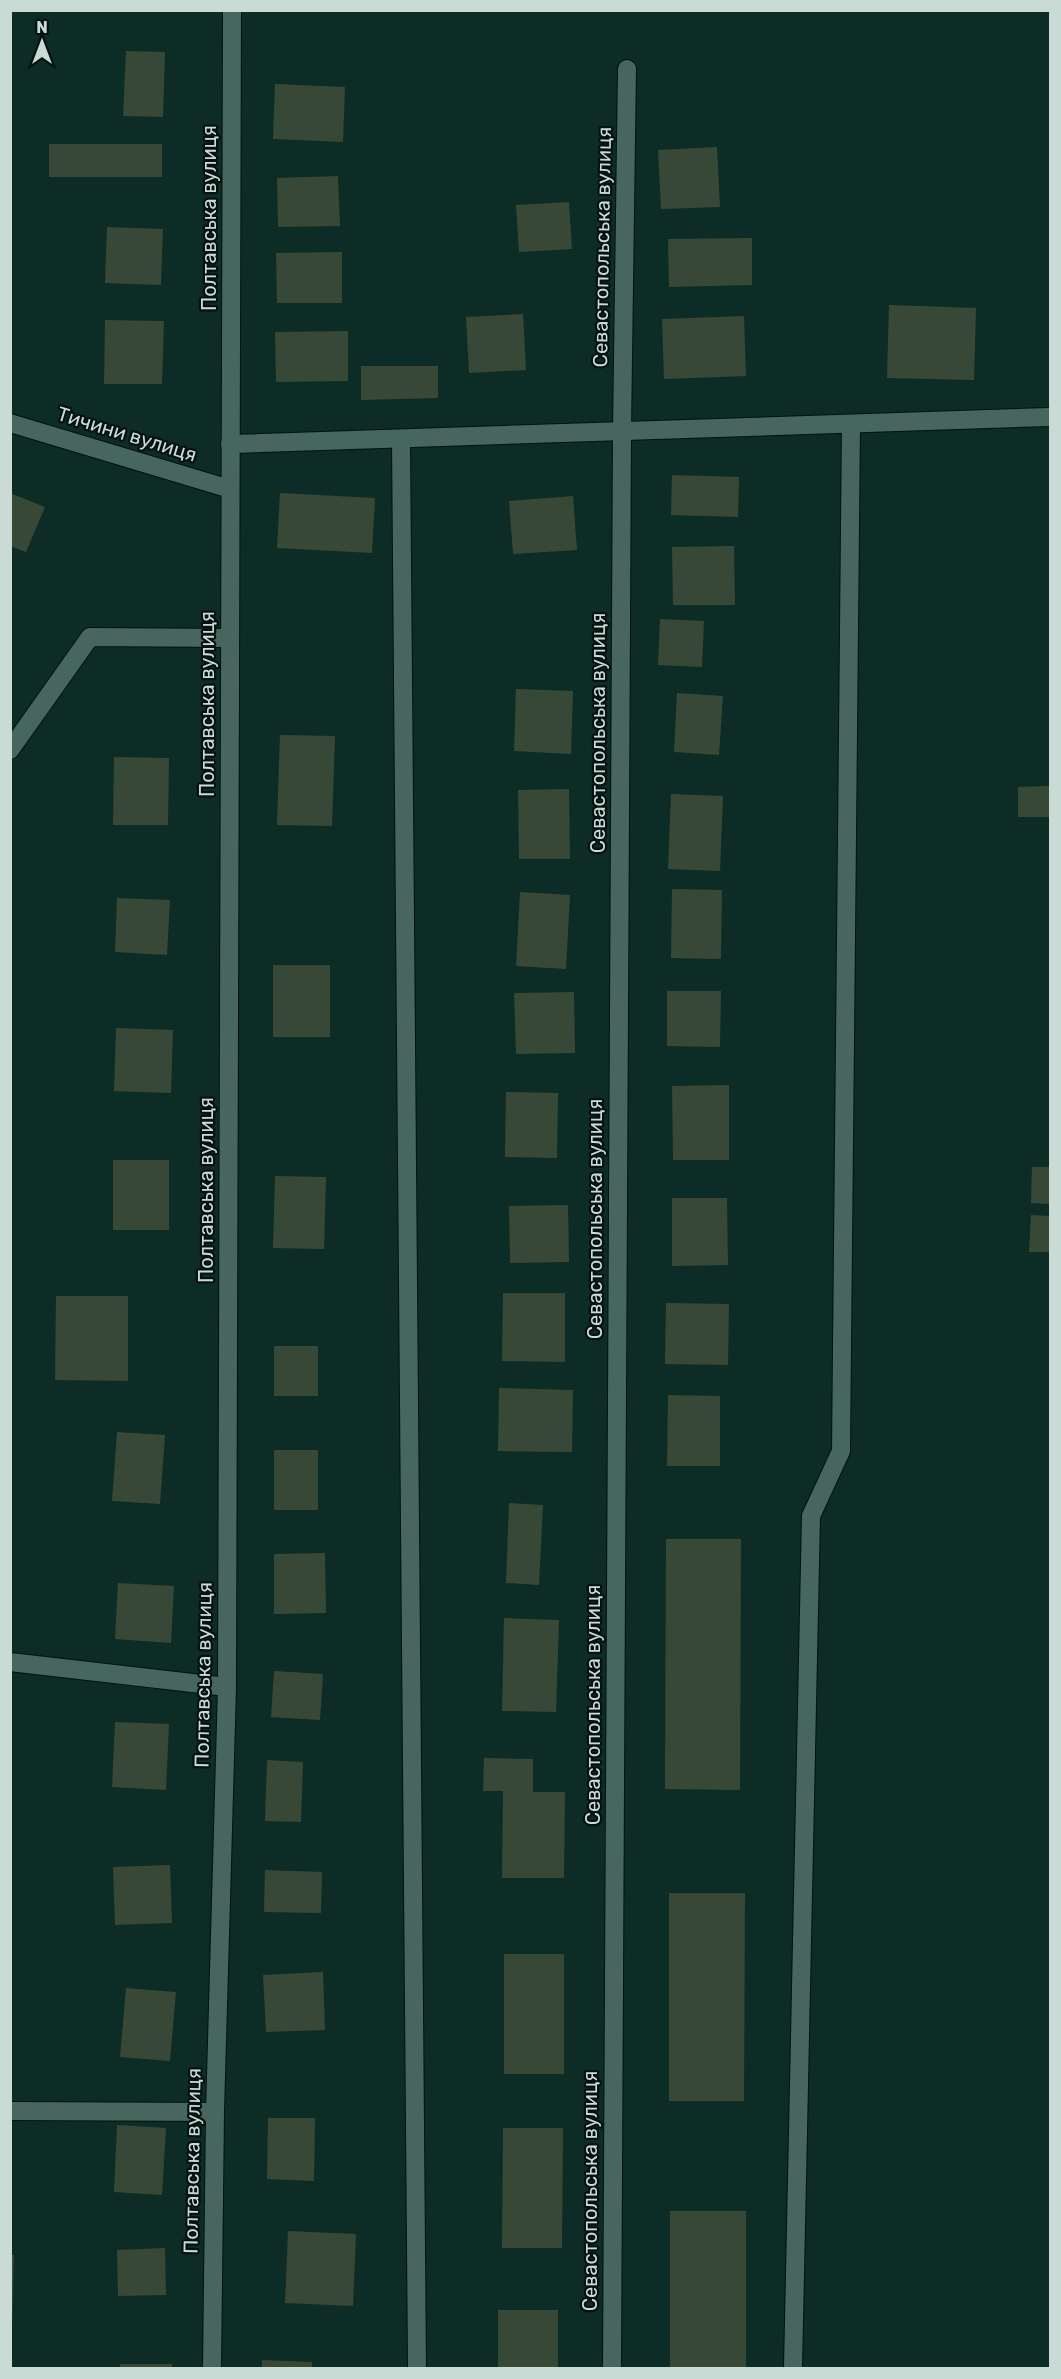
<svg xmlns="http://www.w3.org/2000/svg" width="1061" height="2379" font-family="Rubik,sans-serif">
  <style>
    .building { fill: #374936 }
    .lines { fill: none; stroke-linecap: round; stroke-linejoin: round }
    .service-casing { stroke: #00140f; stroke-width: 20 }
    .minor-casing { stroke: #00140f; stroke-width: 20 }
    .service { stroke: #47665e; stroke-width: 18 }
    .minor { stroke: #47665e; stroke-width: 18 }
    .labels { text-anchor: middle; stroke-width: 4.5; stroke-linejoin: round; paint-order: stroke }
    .street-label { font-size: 20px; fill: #cadbd6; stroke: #06120f }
  </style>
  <rect width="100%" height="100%" fill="#0d2c26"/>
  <g class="building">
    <polygon points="126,51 165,52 163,117 123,116"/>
    <polygon points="275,84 345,87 343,142 273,139"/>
    <rect x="49" y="144" width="113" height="33"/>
    <polygon points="717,147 720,207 661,209 658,150"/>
    <polygon points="338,176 340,226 278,227 277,178"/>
    <polygon points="569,202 572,249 519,252 516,205"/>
    <polygon points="107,227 163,229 161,285 105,283"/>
    <polygon points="752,238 752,285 669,287 668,239"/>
    <polygon points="342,252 342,303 277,303 276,253"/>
    <polygon points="889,305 976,308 974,380 887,378"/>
    <polygon points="523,314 526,370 469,373 466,317"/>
    <polygon points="744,316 746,376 664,379 662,319"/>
    <polygon points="105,320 164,321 162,384 104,384"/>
    <polygon points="348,331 348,381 276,382 275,332"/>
    <polygon points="361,366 438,366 438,398 361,400"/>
    <polygon points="672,475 739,477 738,517 671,515"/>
    <polygon points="10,493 45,507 26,552 10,546"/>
    <polygon points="280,493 375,498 372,553 277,548"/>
    <polygon points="573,496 577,550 513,554 509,501"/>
    <polygon points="734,546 735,605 673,605 672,547"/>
    <polygon points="660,619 704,621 702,667 658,665"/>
    <polygon points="516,689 573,691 571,754 514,751"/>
    <polygon points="677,693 723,696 719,755 674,752"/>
    <polygon points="280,735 335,736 332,826 277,825"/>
    <polygon points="114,757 169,758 168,825 113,825"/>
    <polygon points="1050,786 1050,817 1018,817 1018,787"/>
    <polygon points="569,789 570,859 519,859 518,790"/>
    <polygon points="671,794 723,796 720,871 668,869"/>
    <polygon points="672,889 722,890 721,959 671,958"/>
    <polygon points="520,892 570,895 566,969 516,966"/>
    <polygon points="117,898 170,900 167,955 115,952"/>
    <rect x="273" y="965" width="57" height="72"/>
    <polygon points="667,991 721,991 720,1047 667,1046"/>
    <polygon points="574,992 575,1053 516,1054 514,993"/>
    <polygon points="116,1028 173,1030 171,1093 114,1091"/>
    <polygon points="729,1085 729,1160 673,1160 672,1086"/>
    <polygon points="506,1092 558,1093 557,1158 505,1157"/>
    <rect x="113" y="1160" width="56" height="70"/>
    <polygon points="1032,1167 1050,1167 1050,1204 1031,1203"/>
    <polygon points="275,1176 326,1177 324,1249 273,1248"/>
    <polygon points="672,1198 727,1198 728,1265 672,1266"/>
    <polygon points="568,1205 569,1262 510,1263 509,1206"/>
    <polygon points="1031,1215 1050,1216 1050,1252 1029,1252"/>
    <polygon points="503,1293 565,1293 565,1362 502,1361"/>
    <polygon points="56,1296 128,1296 128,1381 55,1380"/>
    <polygon points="666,1303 729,1304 728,1365 665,1364"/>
    <rect x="274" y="1346" width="44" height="50"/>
    <polygon points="499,1388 573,1390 572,1452 498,1451"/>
    <polygon points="668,1395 720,1396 720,1466 667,1466"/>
    <polygon points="117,1432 165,1435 160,1504 112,1501"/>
    <rect x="274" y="1450" width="44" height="60"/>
    <polygon points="509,1503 543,1505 539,1585 506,1583"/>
    <polygon points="666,1539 741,1539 740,1790 665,1789"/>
    <polygon points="325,1553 326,1613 274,1614 274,1554"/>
    <polygon points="118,1583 174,1586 171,1643 115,1639"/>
    <polygon points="504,1618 559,1620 556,1712 502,1711"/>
    <polygon points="274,1671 323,1674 320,1720 271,1717"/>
    <polygon points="115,1722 169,1724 166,1790 112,1787"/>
    <polygon points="484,1758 533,1759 533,1792 565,1792 564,1878 502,1878 503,1791 483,1791"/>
    <polygon points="267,1760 303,1762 301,1822 265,1821"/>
    <polygon points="170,1865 172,1923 115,1925 113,1867"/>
    <polygon points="265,1870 322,1872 321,1913 264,1912"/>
    <polygon points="669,1893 745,1893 744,2101 669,2101"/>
    <rect x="504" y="1954" width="60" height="120"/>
    <polygon points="323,1972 325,2030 266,2032 263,1975"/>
    <polygon points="126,1988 176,1992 170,2061 120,2057"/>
    <polygon points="268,2118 315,2118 314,2181 267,2179"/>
    <polygon points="117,2125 166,2128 162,2195 114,2192"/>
    <polygon points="503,2128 563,2128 562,2248 502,2248"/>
    <rect x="670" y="2211" width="76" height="157"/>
    <polygon points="288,2231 356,2234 353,2306 285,2303"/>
    <polygon points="165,2248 166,2295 118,2296 117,2250"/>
    <polygon points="10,2255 14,2255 12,2327 10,2327"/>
    <rect x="498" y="2310" width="60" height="58"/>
    <polygon points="262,2360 312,2362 312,2368 262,2368"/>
    <rect x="120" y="2364" width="52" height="4"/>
  </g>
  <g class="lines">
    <g class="service-casing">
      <g id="service">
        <polyline points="401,439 417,2368"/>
        <polyline points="10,2111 215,2112"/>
        <polyline points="793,2368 811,1516 841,1451 851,424"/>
      </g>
    </g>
    <g class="minor-casing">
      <g id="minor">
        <polyline points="10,423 230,489"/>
        <polyline points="230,444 1050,417"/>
        <polyline points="10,750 90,637 230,638"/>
        <polyline points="10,1662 227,1687"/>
        <polyline points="212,2368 215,2112 227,1687 232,10"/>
        <polyline points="612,2368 622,431 627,69"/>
      </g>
    </g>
    <use href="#service" class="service"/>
    <use href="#minor" class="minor"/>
  </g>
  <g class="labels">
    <g class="street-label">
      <text transform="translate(209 218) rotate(-90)" y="7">Полтавська вулиця</text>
      <text transform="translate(602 247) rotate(-89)" y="7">Севастопольська вулиця</text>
      <text transform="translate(127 434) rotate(17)" y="7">Тичини вулиця</text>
      <text transform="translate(207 704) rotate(-90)" y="7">Полтавська вулиця</text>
      <text transform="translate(598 733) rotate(-90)" y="7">Севастопольська вулиця</text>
      <text transform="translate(206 1190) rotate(-90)" y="7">Полтавська вулиця</text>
      <text transform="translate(595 1219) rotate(-90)" y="7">Севастопольська вулиця</text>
      <text transform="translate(203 1675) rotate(-89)" y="7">Полтавська вулиця</text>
      <text transform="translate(593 1705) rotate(-90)" y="7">Севастопольська вулиця</text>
      <text transform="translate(192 2161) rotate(-89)" y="7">Полтавська вулиця</text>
      <text transform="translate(590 2191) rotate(-90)" y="7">Севастопольська вулиця</text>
    </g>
  </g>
  <rect width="1061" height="2379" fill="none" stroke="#cadbd6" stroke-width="24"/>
  <g transform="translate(42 42)" stroke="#06120f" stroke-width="4.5" paint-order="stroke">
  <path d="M0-4.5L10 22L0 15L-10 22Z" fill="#cadbd6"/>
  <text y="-9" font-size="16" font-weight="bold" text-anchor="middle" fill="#cadbd6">N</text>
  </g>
</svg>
